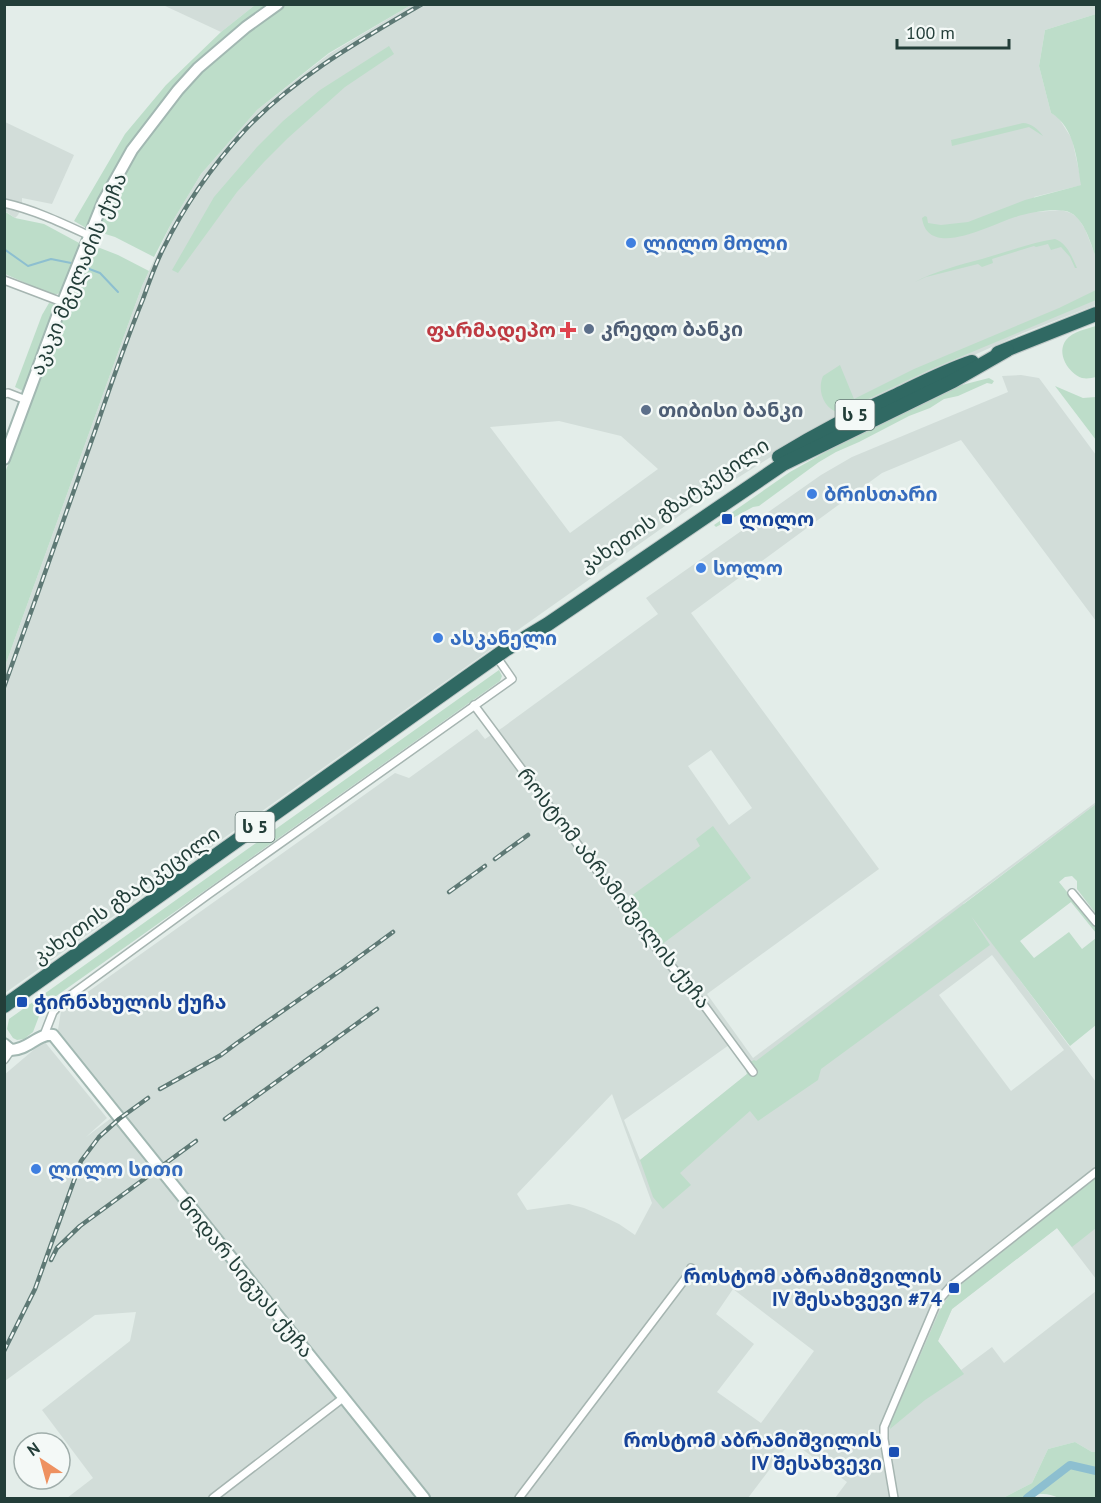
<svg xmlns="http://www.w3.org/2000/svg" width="1101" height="1503" font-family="'PT Sans','Noto Sans Georgian',sans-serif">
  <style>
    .built { fill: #d2ddd9; fill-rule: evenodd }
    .green { fill: #bdddc9 }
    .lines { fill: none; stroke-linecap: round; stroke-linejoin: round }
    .stream { stroke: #8dbfd0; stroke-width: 2 }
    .canal { stroke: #8dbfd0; stroke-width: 8 }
    .street-casing { stroke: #a6b5b1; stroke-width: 10 }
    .secondary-casing { stroke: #a2b8b2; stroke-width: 14 }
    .highway-casing { stroke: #c1c9c8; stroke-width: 16 }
    .street { stroke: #fff; stroke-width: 7 }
    .secondary { stroke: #fff; stroke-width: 10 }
    .highway { stroke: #306963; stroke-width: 14 }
    .rail-casing { stroke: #5e7975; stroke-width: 4.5 }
    .rail { stroke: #f4f9f7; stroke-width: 2; stroke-dasharray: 7; stroke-linecap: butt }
    .shop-dot { fill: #3f7fe0; stroke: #f4f9f7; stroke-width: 2 }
    .service-dot { fill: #5c6f8a; stroke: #f4f9f7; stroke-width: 2 }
    .health-dot { fill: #e0444e; stroke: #f4f9f7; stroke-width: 2 }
    .transit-dot { fill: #1a4fb4; stroke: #f4f9f7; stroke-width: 2 }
    .labels { text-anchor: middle; stroke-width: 5; stroke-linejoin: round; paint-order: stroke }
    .shield { fill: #f4f9f7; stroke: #627672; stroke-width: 1.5 }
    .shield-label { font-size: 18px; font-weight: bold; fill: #233e39 }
    .shop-label { font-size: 20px; font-weight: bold; fill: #366cbe; stroke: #f4f9f7; text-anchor: start }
    .street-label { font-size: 20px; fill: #233e39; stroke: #f4f9f7 }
    .service-label { font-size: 20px; font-weight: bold; fill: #4e5e75; stroke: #f4f9f7; text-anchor: start }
    .health-label { font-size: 20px; font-weight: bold; fill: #be3a42; stroke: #f4f9f7; text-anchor: end }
    .transit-label { font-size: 20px; font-weight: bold; fill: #164399; stroke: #f4f9f7; text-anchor: start }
  </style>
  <rect width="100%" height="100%" fill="#e3ede9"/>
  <g class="built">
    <polygon points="163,5 255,4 255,5 221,32"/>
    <path d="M411 5H1096V14L1045 30 1039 66 1051 113 1058 117 1072 139 1082 185 1034 197 1037 212 1061 210 1071 213 1078 218 1085 229 1096 257V305L1023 333 901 388 801 438 696 504 5 993 4 669 142 286 171 224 201 174 257 110 329 54ZM559 421 621 436 658 469 570 533 490 427Z"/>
    <polygon points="5,122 74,155 52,204 22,198 22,207 18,215 15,218 5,211"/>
    <path d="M1021 375 1039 378 1096 455V621L961 440 882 473 691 613 879 869 707 994 753 1058 1096 802V804L963 904 1096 1082V1279L1057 1228 952 1309 938 1341 961 1370 992 1347 1004 1363 1096 1291V1452H1092L1075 1442 1048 1449 1032 1483 1003 1498H835L847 1482 791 1441 748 1498H67L93 1478 42 1410 130 1341 136 1312 95 1315 5 1381 4 1075 44 1041 107 1118 86 1137 122 1110 58 1030 61 1011 395 773 409 778 477 729 485 739 502 728 658 614 646 598 821 475 852 457 1008 392 1002 376ZM711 750 752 808 729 825 688 766ZM992 955 1064 1050 1011 1091 939 995ZM729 1045 745 1065 747 1074 640 1160 624 1120ZM612 1094 652 1203 635 1235 619 1224 600 1215 584 1208 569 1204 527 1210 517 1194ZM733 1289 814 1351 761 1423 717 1392 754 1344 716 1314Z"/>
  </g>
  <g class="green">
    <polygon points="255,5 411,5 329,53 257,110 201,174 171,224 154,257 115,237 86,228 74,221 125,134 166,85 221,32"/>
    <path d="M1096 14V257C1090 242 1085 221 1071 213 1058 206 1029 213 1015 217 994 223 928 261 922 218L925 216 927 217 928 223 941 225 968 222 1025 200 1081 185C1077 161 1075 127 1051 113L1039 66 1045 30Z"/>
    <polygon points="389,46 394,54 345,87 288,138 264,162 237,192 178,273 172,270 214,197 257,147 283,121 320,90"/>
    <path d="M1023 123C1031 123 1039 130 1043 136L1029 127 952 146 951 140Z"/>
    <polygon points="4,211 15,218 44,224 81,244 61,293 53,295 5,274"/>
    <path d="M1055 239C1067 243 1072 257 1077 268H1075L1070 257 1061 247 1051 250 1048 244 1036 247 1034 246 992 259 993 263 982 267 978 264 926 277 915 282C936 271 959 265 982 259 1006 252 1030 243 1055 239Z"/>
    <polygon points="100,248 118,255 149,271 142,286 4,669 4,589 6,585 4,584 5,473 67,303 91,252"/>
    <path d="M1096 290V300L929 370 839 413C823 408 817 390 823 376L840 365 854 399 914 369 1059 308Z"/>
    <polygon points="49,303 56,304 23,391 15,387 42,315"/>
    <path d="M1096 326V377C1092 378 1087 379 1082 378 1068 373 1056 353 1066 340 1073 331 1087 329 1096 326Z"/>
    <polygon points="989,378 994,381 992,384 987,383 958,396 944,399 930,408 909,416 859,442 836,452 819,462 759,506 753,507 716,527 714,525 790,472 845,441 954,387"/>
    <polygon points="1055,386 1083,398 1096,397 1096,440"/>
    <polygon points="499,670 502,676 500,681 52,999 41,1011 33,1032 24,1039 17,1040 13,1038 7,1029 9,1019"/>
    <polygon points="1096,804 1096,914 1077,889 1077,881 1072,876 1065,877 1059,882 1096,928 1096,933 1071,902 1020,941 1034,958 1069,932 1082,949 1096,938 1096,1025 1070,1046 971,916 990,945 821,1069 818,1080 758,1121 750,1111 680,1173 691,1185 663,1209 653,1197 640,1160 747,1074 745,1065 754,1060 756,1061"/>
    <polygon points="713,826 751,878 661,945 627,899 700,846 696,839"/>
    <polygon points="1096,1178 1096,1228 1072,1247 1057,1228 952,1309 938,1341 964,1374 925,1400 890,1429 891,1422 939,1312 949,1295 959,1286"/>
    <path d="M1075 1442 1092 1452H1096V1498H1059C1043 1490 1034 1496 1019 1498 1014 1499 1008 1498 1003 1498L1032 1483 1048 1449Z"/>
  </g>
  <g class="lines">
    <g class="stream">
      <polyline points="4,249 28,266 51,259 71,263"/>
      <polyline points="84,267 100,273 118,292"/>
    </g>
    <polyline class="canal" points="1027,1498 1070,1465 1096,1471"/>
    <g class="street-casing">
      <g id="street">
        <path d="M4 203C35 210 62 223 90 236"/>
        <polyline points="4,280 62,302"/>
        <polyline points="4,394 8,393 26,400"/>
        <polyline points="474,705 639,927 706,1008 753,1072"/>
        <polyline points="1072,893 1096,922"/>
        <polyline points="44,1035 53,1012 64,1000 209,894 512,679 496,656"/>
        <polyline points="4,1060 11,1050"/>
        <polyline points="213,1498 343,1398"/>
        <polyline points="519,1498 688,1275 691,1268"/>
        <polyline points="894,1498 884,1439 884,1427 937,1302 951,1286 1096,1172"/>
      </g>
    </g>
    <g class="secondary-casing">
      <g id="secondary">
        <polyline points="4,459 58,314 103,202 132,150 178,90 198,68 246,27 278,4"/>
        <path d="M4 1044 11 1050C28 1050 38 1033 53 1035L424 1498"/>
      </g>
    </g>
    <g class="highway-casing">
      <g id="highway">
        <polyline points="998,353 1096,314"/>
        <path d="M779 457C817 434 855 414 895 396 920 384 945 371 972 362"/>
        <polyline points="4,1006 457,684 505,650 548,624 783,464 953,381 1007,350"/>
      </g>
    </g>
    <use href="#street" class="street"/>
    <use href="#secondary" class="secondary"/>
    <use href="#highway" class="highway"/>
    <g class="rail-casing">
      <g id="rail">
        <path d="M4 687C35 602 65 516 95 431 110 387 125 343 143 299 149 282 155 265 163 249 184 206 213 165 245 130 295 77 359 41 422 4"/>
        <polyline points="495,859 528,835"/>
        <polyline points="449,892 485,866"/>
        <polyline points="160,1089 221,1055 237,1043 344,968 393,932"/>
        <polyline points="225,1119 377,1009"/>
        <polyline points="51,1260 57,1248 80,1226 196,1141"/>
        <polyline points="4,1351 35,1289 81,1161 99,1137 119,1119 148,1098"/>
      </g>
    </g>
    <use href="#rail" class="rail"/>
  </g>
  <g class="shop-dot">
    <circle cx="631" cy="243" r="6"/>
    <circle cx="812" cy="494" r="6"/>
    <circle cx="701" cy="568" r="6"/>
    <circle cx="438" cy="638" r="6"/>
    <circle cx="36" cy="1169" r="6"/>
  </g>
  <g class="service-dot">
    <circle cx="589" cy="329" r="6"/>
    <circle cx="646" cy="410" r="6"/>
  </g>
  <path class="health-dot" d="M565 321h6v6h6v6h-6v6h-6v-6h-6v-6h6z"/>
  <g class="transit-dot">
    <rect x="721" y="513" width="12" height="12" rx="3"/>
    <rect x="16" y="996" width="12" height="12" rx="3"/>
    <rect x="948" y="1282" width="12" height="12" rx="3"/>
    <rect x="888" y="1446" width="12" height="12" rx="3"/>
  </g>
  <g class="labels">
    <g class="shield">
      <rect x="835.5" y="400" width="39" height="30" rx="4.5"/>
      <rect x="235.5" y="812" width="39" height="30" rx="4.5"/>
    </g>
    <g class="shield-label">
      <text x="855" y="421">ს 5</text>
      <text x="255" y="833">ს 5</text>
    </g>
    <g class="shop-label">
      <text x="643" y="250">ლილო მოლი</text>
      <text x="824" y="501">ბრისთარი</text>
      <text x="713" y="575">სოლო</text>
      <text x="450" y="645">ასკანელი</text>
      <text x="48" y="1176">ლილო სითი</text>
    </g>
    <g class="street-label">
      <text transform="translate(78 274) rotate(-67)" y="7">აკაკი მგელაძის ქუჩა</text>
      <text transform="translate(674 505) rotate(-34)" y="7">კახეთის გზატკეცილი</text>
      <text transform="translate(614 888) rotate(52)" y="7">როსტომ აბრამიშვილის ქუჩა</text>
      <text transform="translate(126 895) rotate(-35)" y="7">კახეთის გზატკეცილი</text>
      <text transform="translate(246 1277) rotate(51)" y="7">ნოდარ სიგუას ქუჩა</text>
    </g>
    <g class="service-label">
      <text x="601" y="336">კრედო ბანკი</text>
      <text x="658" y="417">თიბისი ბანკი</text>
    </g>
    <g class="health-label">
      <text x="556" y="337">ფარმადეპო</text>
    </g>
    <g class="transit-label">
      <text x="739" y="526">ლილო</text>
      <text x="34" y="1009">ჭირნახულის ქუჩა</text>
      <text x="942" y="1283" text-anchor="end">როსტომ აბრამიშვილის<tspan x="942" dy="23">IV შესახვევი #74</tspan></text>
      <text x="882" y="1447" text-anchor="end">როსტომ აბრამიშვილის<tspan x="882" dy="23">IV შესახვევი</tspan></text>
    </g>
  </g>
  <rect width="1101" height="1503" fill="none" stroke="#233e39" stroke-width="12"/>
  <g transform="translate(42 1461) rotate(324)"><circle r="28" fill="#f4f9f7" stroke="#a0aeab" stroke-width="1.5"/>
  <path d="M0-4.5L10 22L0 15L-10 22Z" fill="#ee9160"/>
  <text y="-9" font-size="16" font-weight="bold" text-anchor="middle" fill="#233e39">N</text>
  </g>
  <path d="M897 39v9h112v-9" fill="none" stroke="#233e39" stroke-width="3"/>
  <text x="906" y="39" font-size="18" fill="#233e39" stroke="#f4f9f7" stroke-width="4.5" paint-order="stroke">100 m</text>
</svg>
